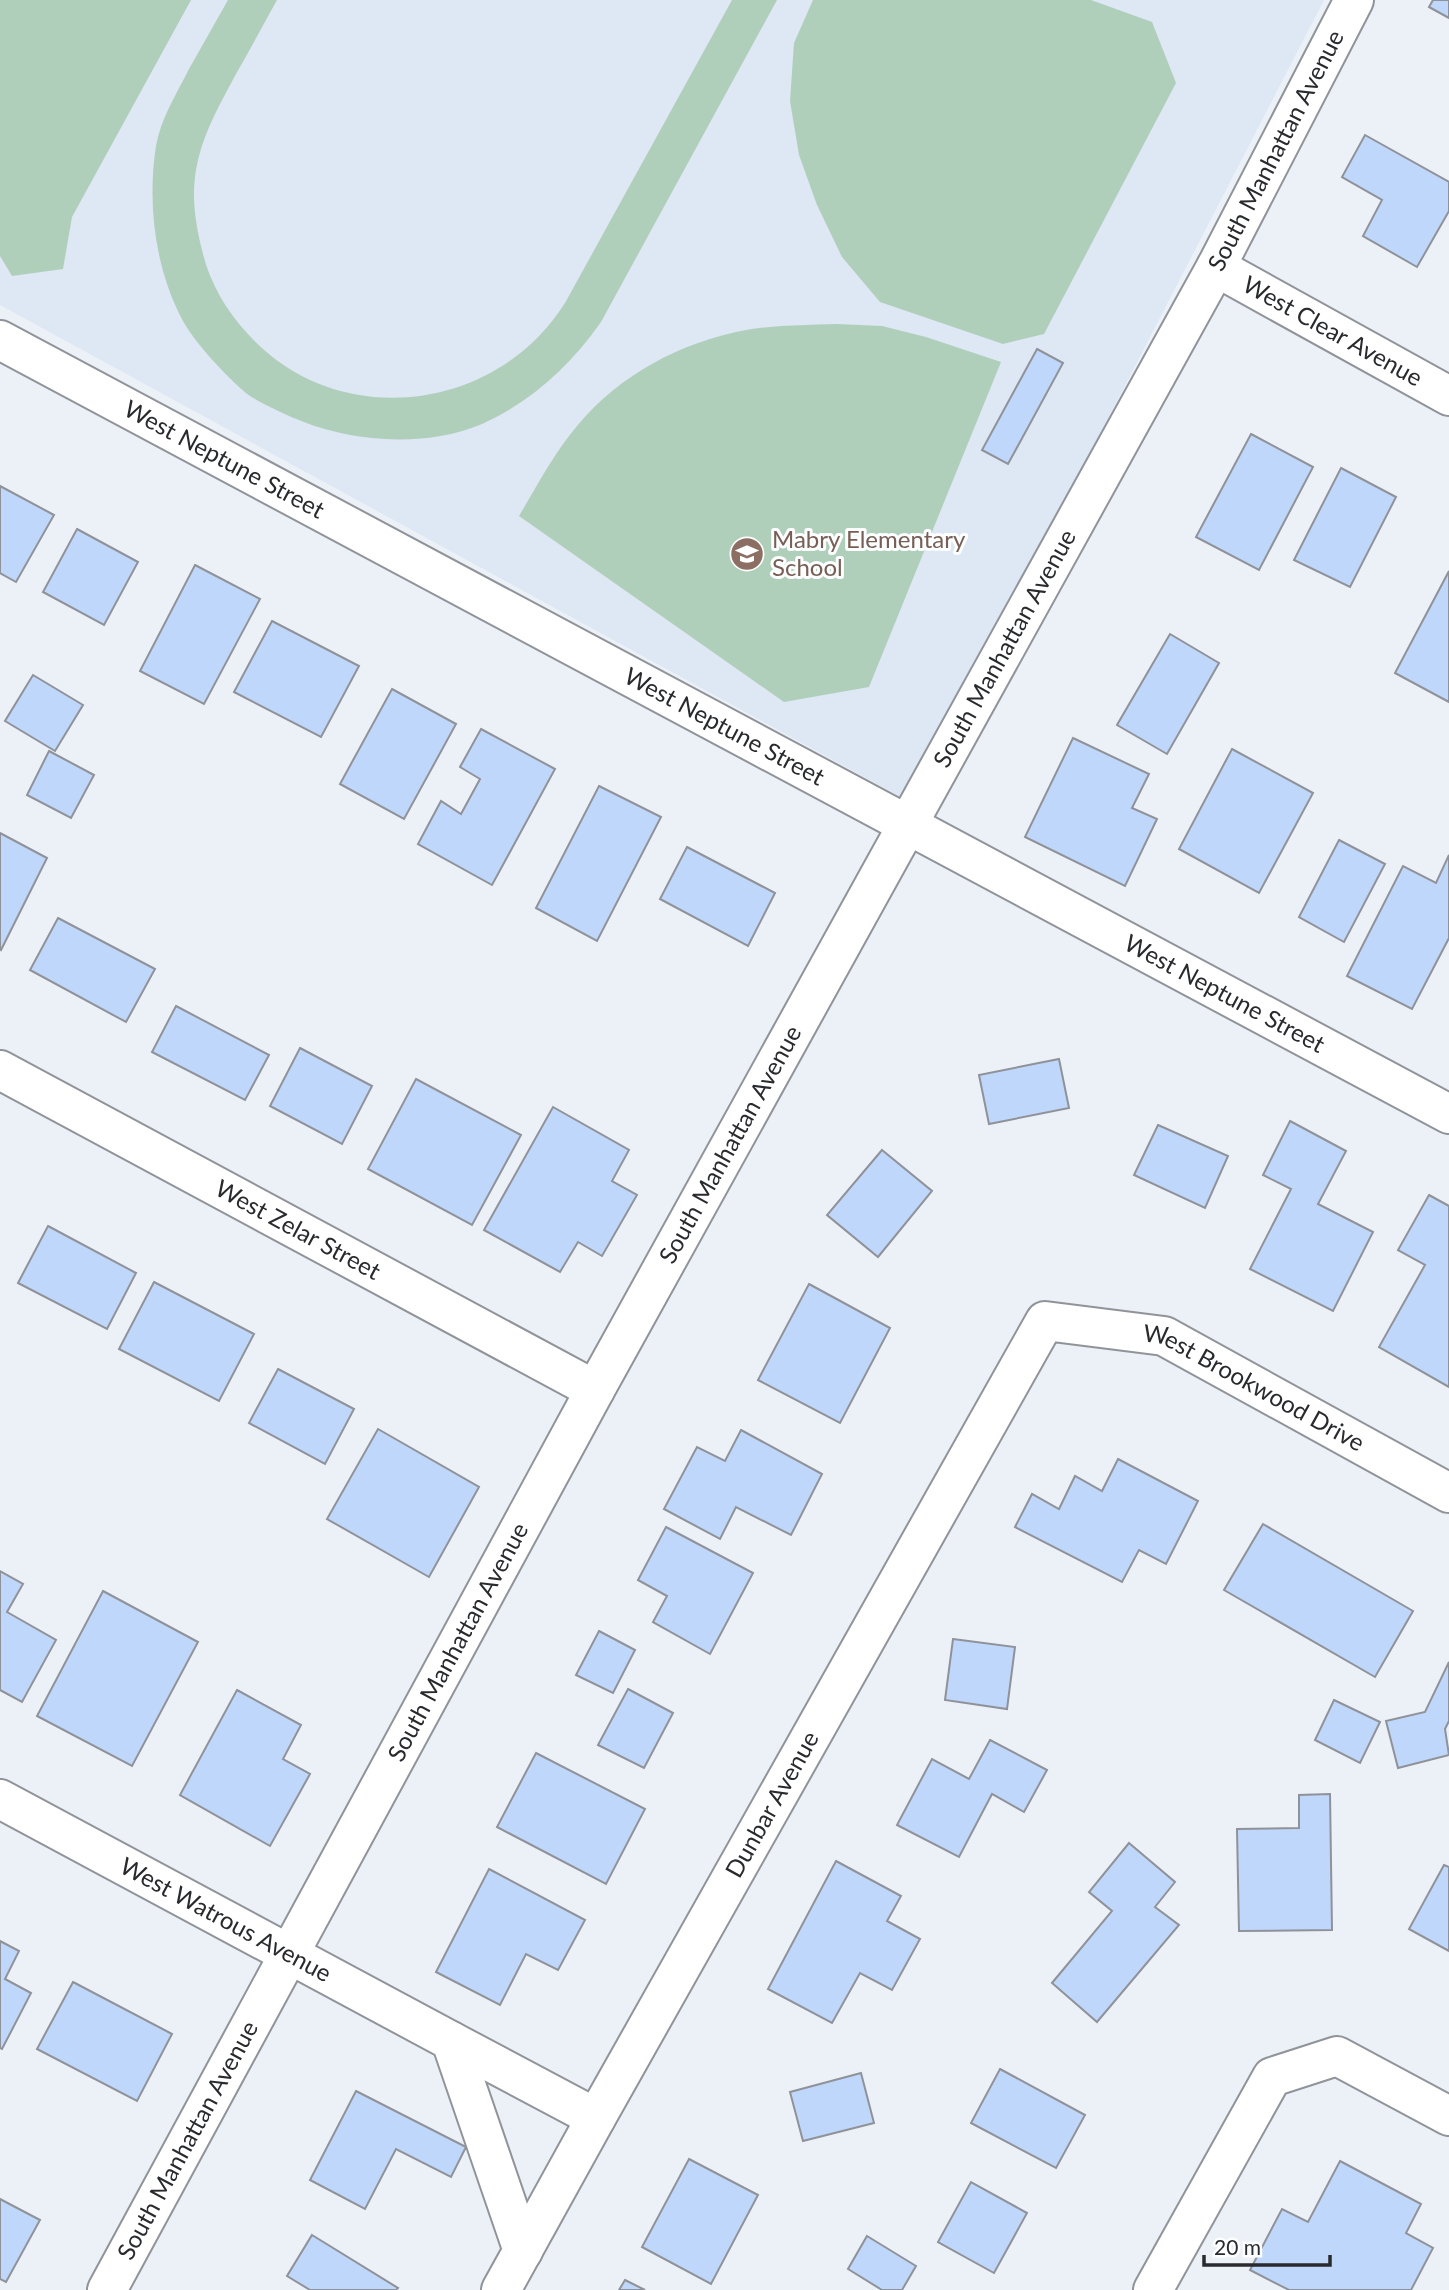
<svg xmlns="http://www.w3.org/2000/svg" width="1449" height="2290" font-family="Lato,sans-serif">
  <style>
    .built { fill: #dee7f4 }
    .green { fill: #b0cfba }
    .building { fill: #c0d7fc; stroke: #8f9298; stroke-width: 2 }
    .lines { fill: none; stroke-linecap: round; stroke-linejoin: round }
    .minor-casing { stroke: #90949a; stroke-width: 42 }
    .minor { stroke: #fff; stroke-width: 38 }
    .labels { text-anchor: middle; stroke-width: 6; stroke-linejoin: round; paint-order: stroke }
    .street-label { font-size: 24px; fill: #292a2d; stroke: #fdfeff }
    .education-label { font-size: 24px; fill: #785e54; stroke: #fdfeff; text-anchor: start }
  </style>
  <rect width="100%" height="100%" fill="#ecf1f7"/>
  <polygon class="built" points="0,0 1324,0 910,802 0,305"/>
  <g class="green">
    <polygon points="0,0 191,0 72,217 63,269 12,276 0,256"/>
    <path d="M228 0H277C263 25 250 50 236 74 218 108 200 138 195 177 192 201 196 226 202 250 209 281 225 309 247 333 335 432 495 414 565 303L732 0H777L601 322C570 366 531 402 482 424 445 440 402 442 363 437 327 432 300 422 268 406 261 402 252 398 246 393 226 376 195 343 183 321 155 269 147 204 156 146 161 118 176 95 189 69 202 46 215 23 228 0Z"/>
    <polygon points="813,0 1091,0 1152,22 1176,83 1044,334 1003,344 880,302 842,257 817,205 799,155 790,101 794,43"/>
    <path d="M837 324 882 326 926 337 1001 362 869 687 784 702 519 516C537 486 554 453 577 426 619 375 681 342 746 330 776 325 807 325 837 324Z"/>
  </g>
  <g class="building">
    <polygon points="1433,0 1449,0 1449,18 1429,7"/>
    <polygon points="1365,135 1449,182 1449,211 1417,267 1363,236 1382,200 1342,177"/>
    <polygon points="1037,349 1063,363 1008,464 982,450"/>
    <polygon points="1251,434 1313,467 1259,570 1196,537"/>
    <polygon points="1341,468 1396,497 1350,587 1294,560"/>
    <polygon points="0,486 54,515 16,582 0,573"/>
    <polygon points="77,529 138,562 104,625 43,592"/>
    <polygon points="195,565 260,599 204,704 140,671"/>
    <polygon points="1449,571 1449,702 1395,673"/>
    <polygon points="272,621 359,666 321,737 234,692"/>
    <polygon points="1170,634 1219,663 1167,754 1117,725"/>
    <polygon points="33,675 83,705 55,751 5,721"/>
    <polygon points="392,689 456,724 404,819 340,784"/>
    <polygon points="481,729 555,769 492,885 418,844 441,801 461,814 480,779 460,767"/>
    <polygon points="1073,738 1149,774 1132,808 1157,819 1125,886 1025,837"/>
    <polygon points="1232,749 1313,793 1259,893 1179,849"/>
    <polygon points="49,751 94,775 71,818 27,795"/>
    <polygon points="599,786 661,817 597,941 536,908"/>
    <polygon points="0,833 47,858 1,950 0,949"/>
    <polygon points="1339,840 1385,864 1344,942 1299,917"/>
    <polygon points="687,847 775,893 748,946 660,899"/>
    <polygon points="1449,855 1449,938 1412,1009 1347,976 1403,866 1436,883"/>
    <polygon points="58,918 155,969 126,1022 30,970"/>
    <polygon points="176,1006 269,1055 245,1100 152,1052"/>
    <polygon points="300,1048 372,1086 342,1144 270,1106"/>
    <polygon points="1059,1059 1069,1108 989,1124 979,1075"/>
    <polygon points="416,1079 521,1135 472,1225 368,1169"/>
    <polygon points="553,1107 629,1150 612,1181 637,1195 602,1256 578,1242 560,1272 484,1230"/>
    <polygon points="1290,1121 1346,1151 1318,1204 1373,1232 1333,1311 1250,1269 1291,1189 1263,1175"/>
    <polygon points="1158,1125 1228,1156 1205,1208 1134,1175"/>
    <polygon points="882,1150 932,1191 878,1257 827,1215"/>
    <polygon points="1429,1195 1449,1206 1449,1387 1379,1347 1425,1265 1398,1250"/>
    <polygon points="48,1226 136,1273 107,1329 18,1283"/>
    <polygon points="154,1282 254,1334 219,1401 119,1349"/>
    <polygon points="809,1284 890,1328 840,1423 758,1380"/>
    <polygon points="278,1369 354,1409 325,1464 249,1423"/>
    <polygon points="378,1429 479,1487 429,1577 327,1519"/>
    <polygon points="741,1430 822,1474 791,1535 736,1507 720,1539 664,1509 697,1447 725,1461"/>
    <polygon points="1118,1459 1198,1501 1166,1564 1139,1550 1122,1582 1015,1527 1032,1494 1059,1509 1075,1476 1102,1491"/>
    <polygon points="1263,1524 1413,1611 1375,1677 1224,1590"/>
    <polygon points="666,1527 753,1573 710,1654 653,1622 667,1596 638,1580"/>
    <polygon points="0,1571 23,1584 7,1612 56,1640 22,1702 0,1690"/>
    <polygon points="103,1591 198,1642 132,1766 37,1716"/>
    <polygon points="599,1631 635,1650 613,1693 576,1675"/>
    <polygon points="953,1639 1015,1647 1007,1709 945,1700"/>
    <polygon points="1449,1662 1449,1721 1445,1729 1449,1755 1398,1768 1386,1721 1425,1712"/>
    <polygon points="628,1689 673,1713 644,1768 598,1745"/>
    <polygon points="237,1690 301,1725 283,1759 310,1774 270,1846 180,1795"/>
    <polygon points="1334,1700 1380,1722 1360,1763 1315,1740"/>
    <polygon points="990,1740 1047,1770 1024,1812 992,1794 959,1857 897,1825 932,1759 969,1779"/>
    <polygon points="536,1753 645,1809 606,1884 497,1827"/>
    <polygon points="1330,1794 1332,1930 1239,1931 1237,1829 1299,1828 1299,1795"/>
    <polygon points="1129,1843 1175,1882 1155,1907 1179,1925 1097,2022 1052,1983 1112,1911 1089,1892"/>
    <polygon points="836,1861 901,1896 887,1921 920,1939 892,1990 860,1973 832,2023 768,1989"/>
    <polygon points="1444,1865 1449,1867 1449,1951 1409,1929"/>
    <polygon points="489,1869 585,1920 558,1970 526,1954 500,2005 436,1972"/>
    <polygon points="0,1941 19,1951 5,1979 31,1993 2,2049 0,2048"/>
    <polygon points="73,1982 172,2034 137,2101 37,2049"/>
    <polygon points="1000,2069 1085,2115 1056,2168 971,2123"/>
    <polygon points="861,2073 874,2123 803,2141 790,2092"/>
    <polygon points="356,2091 466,2147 451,2177 396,2149 365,2209 310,2180"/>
    <polygon points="689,2159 758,2195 711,2284 642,2247"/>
    <polygon points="1340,2161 1421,2204 1406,2233 1433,2248 1411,2290 1289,2290 1250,2270 1282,2209 1308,2222"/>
    <polygon points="971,2182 1027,2213 994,2273 938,2242"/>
    <polygon points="0,2199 40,2220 6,2282 0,2279"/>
    <polygon points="312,2235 398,2288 396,2290 310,2290 287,2276"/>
    <polygon points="867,2236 916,2266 902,2290 882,2290 848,2269"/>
    <polygon points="625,2280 645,2290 619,2290"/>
  </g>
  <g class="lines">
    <g class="minor-casing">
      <g id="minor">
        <path id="s1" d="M1216 267 1449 396"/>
        <path id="s2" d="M0 340 1449 1114"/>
        <path id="s3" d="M0 1070 595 1390"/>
        <path id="s4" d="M0 1799 451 2041 523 2251"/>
        <polyline points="451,2041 596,2118"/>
        <path id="s5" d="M107 2290 595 1390 1216 267 1354 0"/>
        <path id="s6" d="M501 2290 596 2118 1045 1321 1164 1336 1449 1493"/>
        <polyline points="1153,2290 1272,2077 1337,2056 1449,2116"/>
      </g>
    </g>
    <use href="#minor" class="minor"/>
  </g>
  <defs>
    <g id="school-disc" transform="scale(1.75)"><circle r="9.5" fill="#8d6e63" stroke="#fdfeff"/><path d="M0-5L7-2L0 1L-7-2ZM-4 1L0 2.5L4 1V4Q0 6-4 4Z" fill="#fff"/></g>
  </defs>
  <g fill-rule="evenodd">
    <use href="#school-disc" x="747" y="554"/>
  </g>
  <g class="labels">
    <g class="street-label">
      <text dy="8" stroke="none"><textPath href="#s5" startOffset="2438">South Manhattan Avenue</textPath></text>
      <text dy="8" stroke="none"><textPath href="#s1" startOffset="133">West Clear Avenue</textPath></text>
      <text dy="8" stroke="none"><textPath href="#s2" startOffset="254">West Neptune Street</textPath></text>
      <text dy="8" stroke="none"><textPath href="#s5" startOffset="1871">South Manhattan Avenue</textPath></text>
      <text dy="8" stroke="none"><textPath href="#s2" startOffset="821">West Neptune Street</textPath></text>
      <text dy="8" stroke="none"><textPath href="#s2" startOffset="1388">West Neptune Street</textPath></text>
      <text dy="8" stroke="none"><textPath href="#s5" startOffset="1304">South Manhattan Avenue</textPath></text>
      <text dy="8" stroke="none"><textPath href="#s3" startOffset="338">West Zelar Street</textPath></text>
      <text dy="8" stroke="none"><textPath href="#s6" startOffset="1334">West Brookwood Drive</textPath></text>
      <text dy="8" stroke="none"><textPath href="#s5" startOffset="737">South Manhattan Avenue</textPath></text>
      <text dy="8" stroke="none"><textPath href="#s6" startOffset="556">Dunbar Avenue</textPath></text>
      <text dy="8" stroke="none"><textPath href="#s4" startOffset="256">West Watrous Avenue</textPath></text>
      <text dy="8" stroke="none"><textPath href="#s5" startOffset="170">South Manhattan Avenue</textPath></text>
    </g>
    <g class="education-label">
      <text x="772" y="548">Mabry Elementary<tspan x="772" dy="28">School</tspan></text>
    </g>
  </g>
  <path d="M1204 2255v10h126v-10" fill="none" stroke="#292a2d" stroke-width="3.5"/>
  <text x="1214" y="2255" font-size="21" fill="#292a2d" stroke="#fdfeff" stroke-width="5" paint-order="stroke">20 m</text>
</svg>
